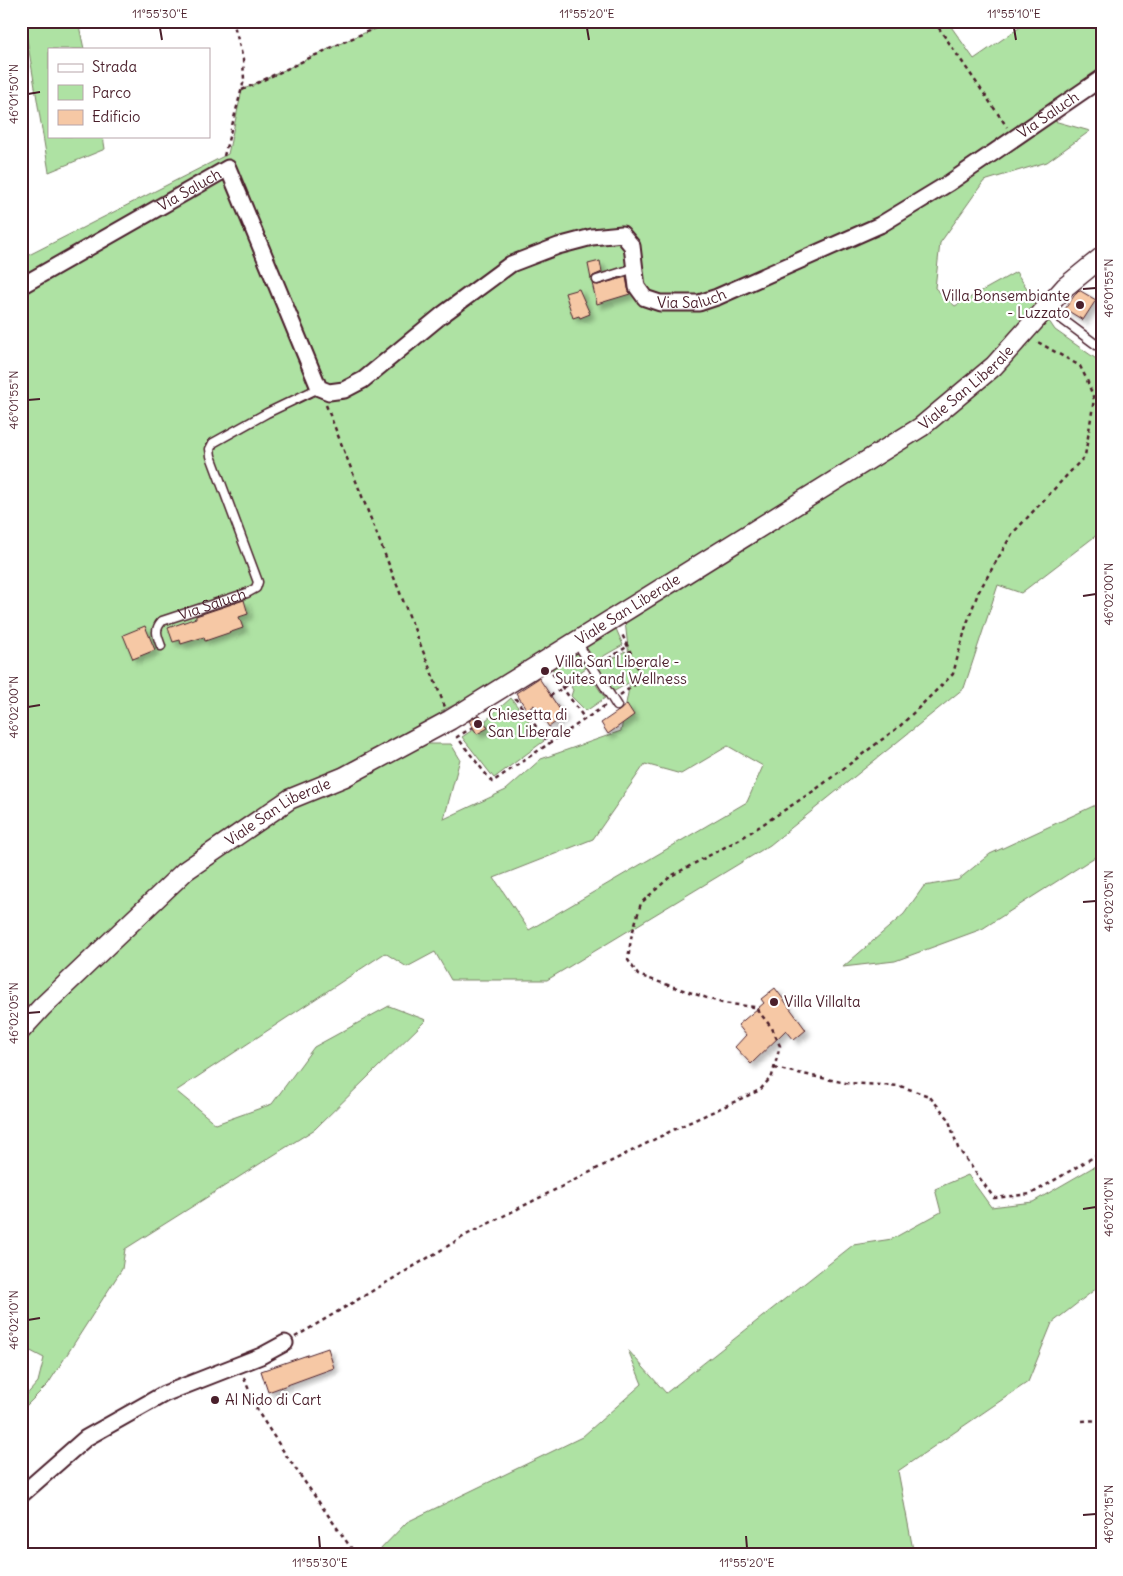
<svg xmlns="http://www.w3.org/2000/svg" width="1123" height="1576" font-family="Delius,sans-serif">
  <style>
    .green { fill: #aee2a3; stroke: #7c8067; fill-rule: evenodd }
    .building { fill: #f6c8a5; stroke: #4a1f2b; filter: url(#shadow) }
    .lines { fill: none; stroke-linecap: round; stroke-linejoin: round }
    .service-casing { stroke: #4a1f2b; stroke-width: 11 }
    .minor-casing { stroke: #4a1f2b; stroke-width: 19 }
    .tertiary-casing { stroke: #4a1f2b; stroke-width: 22 }
    .path { stroke: #4a1f2b; stroke-width: 2.5; stroke-dasharray: 4 4; stroke-linecap: butt }
    .service { stroke: #fff; stroke-width: 8 }
    .minor { stroke: #fff; stroke-width: 15 }
    .tertiary { stroke: #fff; stroke-width: 19 }
    .ticks { fill: none; stroke: #4a1f2b; stroke-width: 2 }
    .poi-dot { fill: #4a1f2b; stroke: #fff; stroke-width: 2 }
    .labels { text-anchor: middle; stroke-width: 4.5; stroke-linejoin: round; paint-order: stroke }
    .street-label { font-size: 15px; fill: #4a1f2b; stroke: #fff }
    .poi-label { font-size: 15px; fill: #4a1f2b; stroke: #fff; text-anchor: start }
    .neatline { fill: none; stroke: #4a1f2b; stroke-width: 2 }
    .ticks-label { font-size: 12px; text-anchor: middle; fill: #4a1f2b }
  </style>
  <defs>
    <filter id="shadow"><feDropShadow dx="4.5" dy="4.5" stdDeviation="2.5" flood-color="#0004"/></filter>
  </defs>
  <rect width="100%" height="100%" fill="#fff"/>
  <filter id="ink" filterUnits="userSpaceOnUse"><feTurbulence type="fractalNoise" baseFrequency=".02" numOctaves="2"/><feDisplacementMap in="SourceGraphic" scale="10" xChannelSelector="R" yChannelSelector="G"/><feConvolveMatrix kernelMatrix="1 2 1 2 8 2 1 2 1" color-interpolation-filters="sRGB"/></filter>
  <g filter="url(#ink)">
    <g class="green">
      <polygon points="24,21 78,21 84,49 49,49 49,136 103,136 105,149 49,172"/>
      <path d="M393 21H947L974 59 1029 21H1102V84L1054 121 1090 131 1047 162 984 181 940 243 935 288 955 306 1016 272 1055 330 1102 363V531L1021 593 998 585 964 688 770 845 547 980H451L435 952 407 967 385 953 176 1091 216 1124 272 1104 314 1047 389 1006 426 1020 315 1129 125 1249 122 1269 48 1384 21 1411V1401L38 1382 44 1358 21 1346V259L228 154 242 90C292 67 342 41 393 21ZM623 603 629 657 625 651 597 669 613 692 630 682 621 731 541 759 506 790 444 819 460 759 451 744H406L450 720 446 710 441 711 465 700 478 702ZM728 746 763 766 747 802 529 930 494 878 593 839 645 764 681 774Z"/>
      <polygon points="614,624 623,645 595,661 585,647 585,641"/>
      <polygon points="577,651 586,668 567,681 564,678 559,677 549,665"/>
      <polygon points="589,674 605,698 586,711 571,696 573,690 571,687"/>
      <polygon points="511,698 544,741 494,778 462,737 474,729 477,734 487,728 484,722"/>
      <polygon points="1102,802 1102,857 1095,857 982,929 895,961 843,967 904,914 924,886 958,880 990,854"/>
      <polygon points="1102,1162 1102,1284 1052,1323 1028,1382 898,1471 914,1555 375,1555 407,1522 582,1437 642,1384 628,1350 666,1393 853,1245 892,1239 941,1212 935,1189 968,1175 991,1207 1033,1202"/>
    </g>
    <g class="building">
      <polygon points="600,261 602,272 593,276 591,279 588,264"/>
      <polygon points="626,277 628,288 630,294 597,304 592,283 598,285"/>
      <polygon points="579,289 590,314 580,318 579,316 573,318 565,293"/>
      <polygon points="1079,290 1096,300 1083,320 1065,309 1076,293"/>
      <polygon points="244,600 248,614 239,617 243,628 205,641 204,637 181,644 180,640 173,642 168,628 196,618 196,616"/>
      <polygon points="145,626 155,650 133,659 123,635"/>
      <polygon points="539,678 564,716 549,727 534,705 527,710 516,693"/>
      <polygon points="627,704 634,715 608,734 601,723 617,712 620,710"/>
      <polygon points="480,715 488,728 477,734 469,721"/>
      <polygon points="775,988 806,1030 794,1040 786,1030 751,1064 735,1047 746,1035 738,1025 764,1003 761,999"/>
      <polygon points="328,1348 334,1368 268,1392 261,1371"/>
    </g>
    <g class="lines">
      <g class="service-casing">
        <g id="service">
          <polyline points="597,280 635,268"/>
          <polyline points="1047,308 1098,346 1102,341"/>
          <polyline points="576,641 617,706"/>
          <path id="s1" d="M161 646C157 635 154 630 162 621L247 593 256 588 258 582 211 456 210 449 213 443 267 413 319 388"/>
        </g>
      </g>
      <g class="minor-casing">
        <g id="minor">
          <path id="s2" d="M21 286 228 168 319 388 329 392 344 390 363 380 442 315 511 264 558 246 592 237 622 234 632 246 637 287 645 298 660 303H699L717 297 880 225 949 183 1102 78"/>
          <polyline points="21,1495 86,1438 164,1394 261,1356 285,1343"/>
        </g>
      </g>
      <g class="tertiary-casing">
        <g id="tertiary">
          <path id="s3" d="M21 1030 42 1007 185 871 290 799 344 777 450 720 921 427 994 366 1065 287 1102 257"/>
        </g>
      </g>
      <g class="path">
        <polyline points="934,21 1007,127"/>
        <path d="M242 90C292 67 342 41 393 21"/>
        <polyline points="224,156 244,80 243,59 233,21"/>
        <polyline points="326,405 445,707"/>
        <polyline points="602,663 628,646"/>
        <polyline points="552,673 585,719"/>
        <polyline points="620,695 643,679 621,632"/>
        <polyline points="550,696 585,674"/>
        <polyline points="515,698 549,744"/>
        <polyline points="473,727 457,737 492,782 606,705"/>
        <polyline points="774,1068 846,1083 900,1086 929,1096 948,1118 958,1148 994,1198 1031,1194 1102,1152"/>
        <polyline points="295,1337 468,1234 673,1130 760,1090 772,1076 780,1046 772,1028 755,1007 722,1003 638,975 628,960 631,938 641,903 671,876 742,838 815,790 900,726 953,674 966,626 978,593 1012,534 1085,456 1094,399 1087,380 1080,366 1036,341"/>
        <polyline points="244,1378 258,1412 288,1458 356,1555"/>
        <polyline points="1082,1421 1102,1420"/>
      </g>
      <use href="#service" class="service"/>
      <use href="#minor" class="minor"/>
      <use href="#tertiary" class="tertiary"/>
    </g>
  </g>
  <path class="ticks" d="M160 28 162 40M587 28 589 40M1014 28 1016 40M28 94 40 92M1083 289 1096 288M28 400 40 399M1083 596 1096 594M28 707 40 705M1083 902 1096 901M28 1013 40 1012M1083 1209 1096 1207M28 1320 40 1318M1083 1515 1096 1514M319 1536 320 1548M746 1536 747 1548"/>
  <g class="poi-dot">
    <circle cx="1080" cy="305" r="5"/>
    <circle cx="545" cy="671" r="5"/>
    <circle cx="478" cy="724" r="5"/>
    <circle cx="774" cy="1002" r="5"/>
    <circle cx="215" cy="1400" r="5"/>
  </g>
  <g class="labels">
    <g class="street-label">
      <text dy="5" stroke="none"><textPath href="#s2" startOffset="1351">Via Saluch</textPath></text>
      <text dy="5" stroke="none"><textPath href="#s2" startOffset="194">Via Saluch</textPath></text>
      <text dy="5" stroke="none"><textPath href="#s2" startOffset="946">Via Saluch</textPath></text>
      <text dy="5" stroke="none"><textPath href="#s3" startOffset="1149">Viale San Liberale</textPath></text>
      <text dy="5" stroke="none"><textPath href="#s1" startOffset="80">Via Saluch</textPath></text>
      <text dy="5" stroke="none"><textPath href="#s3" startOffset="744">Viale San Liberale</textPath></text>
      <text dy="5" stroke="none"><textPath href="#s3" startOffset="339">Viale San Liberale</textPath></text>
    </g>
    <g class="poi-label">
      <text x="1070" y="301" text-anchor="end">Villa Bonsembiante<tspan x="1070" dy="17">- Luzzato</tspan></text>
      <text x="555" y="667">Villa San Liberale -<tspan x="555" dy="17">Suites and Wellness</tspan></text>
      <text x="488" y="720">Chiesetta di<tspan x="488" dy="17">San Liberale</tspan></text>
      <text x="784" y="1007">Villa Villalta</text>
      <text x="225" y="1405">Al Nido di Cart</text>
    </g>
  </g>
  <rect width="1123" height="1576" fill="none" stroke="#fff" stroke-width="55"/>
  <rect x="48" y="48" width="162" height="90" fill="#ffffff" stroke="#b7a5aa"/>
  <rect x="58" y="64" width="25" height="8" fill="#ffffff" stroke="#b7a5aa"/>
  <text x="92" y="72" font-size="15" fill="#4a1f2b">Strada</text>
  <rect x="58" y="85" width="25" height="15" fill="#aee2a3" stroke="#b7a5aa"/>
  <text x="92" y="98" font-size="15" fill="#4a1f2b">Parco</text>
  <rect x="58" y="110" width="25" height="15" fill="#f6c8a5" stroke="#b7a5aa"/>
  <text x="92" y="122" font-size="15" fill="#4a1f2b">Edificio</text>
  <rect x="28" y="28" width="1068" height="1520" class="neatline"/>
  <g class="ticks-label">
    <text x="160" y="18">11°55'30"E</text>
    <text x="587" y="18">11°55'20"E</text>
    <text x="1014" y="18">11°55'10"E</text>
    <text transform="translate(14 94) rotate(-90)" y="4">46°01'50"N</text>
    <text transform="translate(1109 288) rotate(-90)" y="4">46°01'55"N</text>
    <text transform="translate(14 400) rotate(-90)" y="4">46°01'55"N</text>
    <text transform="translate(1109 594) rotate(-90)" y="4">46°02'00"N</text>
    <text transform="translate(14 707) rotate(-90)" y="4">46°02'00"N</text>
    <text transform="translate(1109 901) rotate(-90)" y="4">46°02'05"N</text>
    <text transform="translate(14 1013) rotate(-90)" y="4">46°02'05"N</text>
    <text transform="translate(1109 1207) rotate(-90)" y="4">46°02'10"N</text>
    <text transform="translate(14 1320) rotate(-90)" y="4">46°02'10"N</text>
    <text transform="translate(1109 1514) rotate(-90)" y="4">46°02'15"N</text>
    <text x="320" y="1567">11°55'30"E</text>
    <text x="747" y="1567">11°55'20"E</text>
  </g>
</svg>
